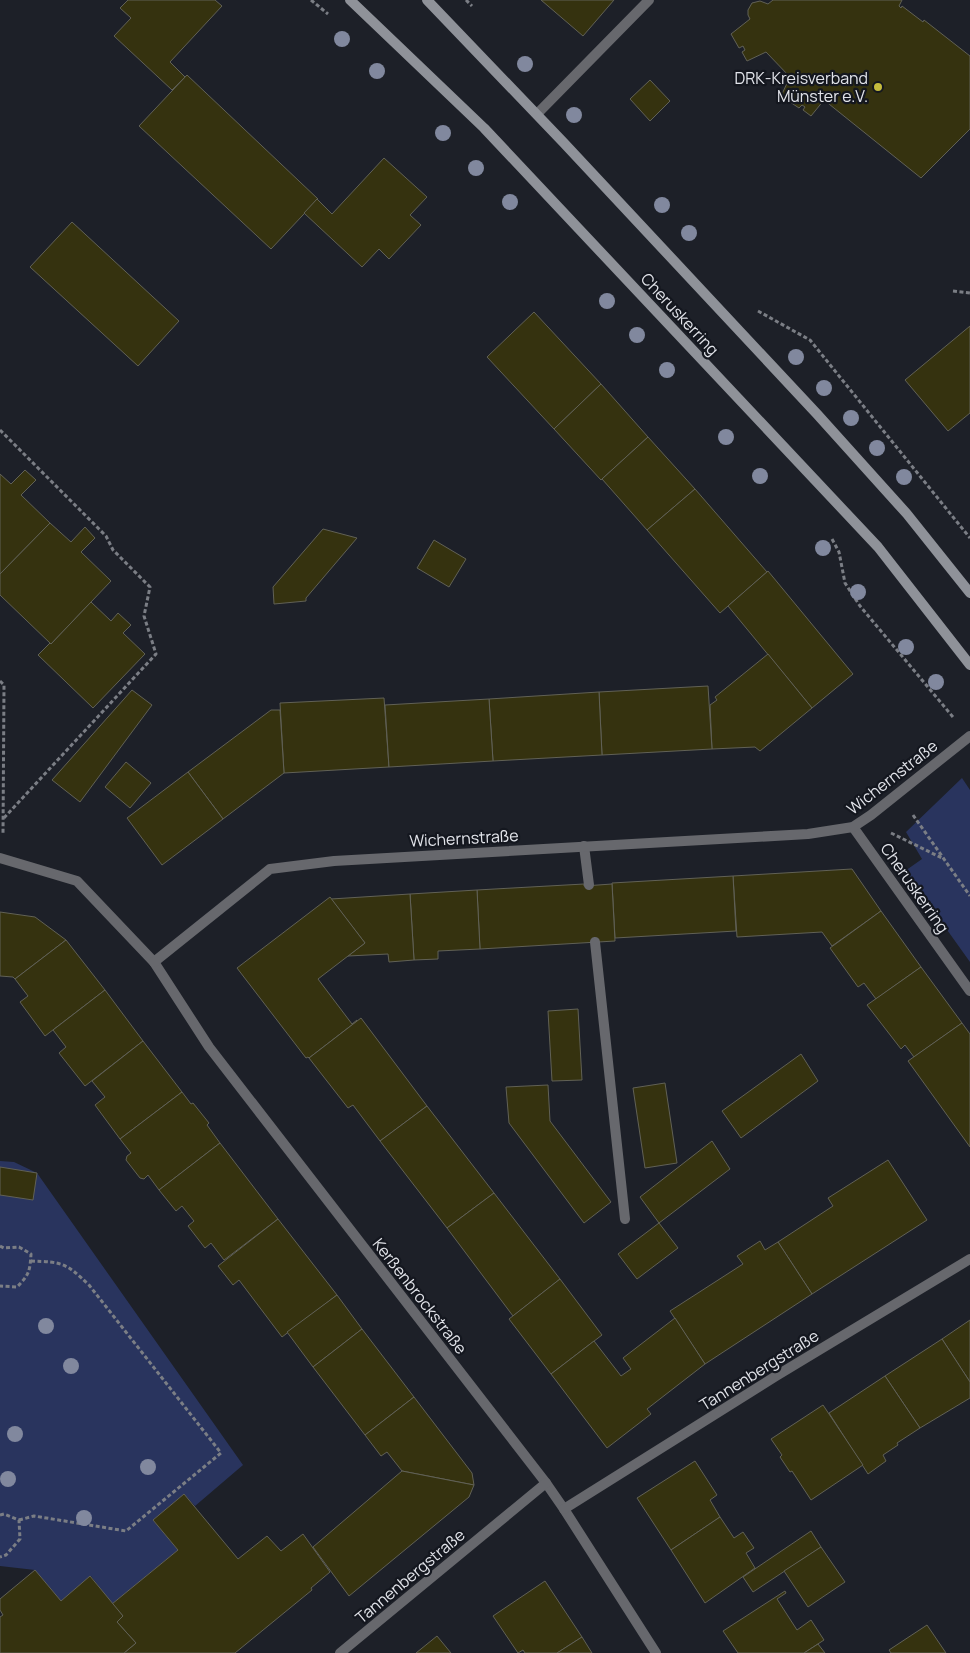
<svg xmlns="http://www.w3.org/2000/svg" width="970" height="1653" font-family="Manrope,sans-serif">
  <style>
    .green { fill: #29345e }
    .building { fill: #35320f; stroke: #616156 }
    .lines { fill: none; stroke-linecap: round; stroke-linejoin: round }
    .path { stroke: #7b7e85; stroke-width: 3; stroke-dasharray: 4 2.5; stroke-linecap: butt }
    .service { stroke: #67686d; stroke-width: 10 }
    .minor { stroke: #67686d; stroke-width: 10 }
    .secondary { stroke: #8f9299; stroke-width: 10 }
    .tree { fill: #81889e }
    .poi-dot { fill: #c5bc3d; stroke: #14171f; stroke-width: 2 }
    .labels { text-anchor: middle; stroke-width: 4.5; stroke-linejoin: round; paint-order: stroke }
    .poi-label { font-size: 16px; fill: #e2e4ea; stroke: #14171f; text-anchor: end }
    .street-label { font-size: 16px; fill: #e2e4ea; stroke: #14171f }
  </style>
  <rect width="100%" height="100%" fill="#1d2028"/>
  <g class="green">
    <polygon points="962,778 970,790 970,962 905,871 922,859 906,832"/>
    <polygon points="0,1161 14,1162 37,1173 243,1465 195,1506 184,1494 153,1520 178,1550 112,1604 91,1576 61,1601 35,1570 0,1566"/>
  </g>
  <g class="building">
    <polygon points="128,0 215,0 222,6 170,62 185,77 172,90 114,36 131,18 120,8"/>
    <polygon points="541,0 614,0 583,36"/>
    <polygon points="773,0 902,0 899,6 901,8 902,6 923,22 924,20 970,56 970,129 921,178 824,100 811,116 803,110 805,107 802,105 799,108 781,96 790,77 766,52 747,61 742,52 745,50 743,46 739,48 731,34 750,19 748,15 748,10 752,3 760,1 768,4"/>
    <polygon points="187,75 318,199 271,249 139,126"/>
    <polygon points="650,80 670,101 650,121 630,99"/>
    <polygon points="384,158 427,197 410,215 421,225 389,259 379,249 362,267 304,213 317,199 332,214"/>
    <polygon points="72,222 179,321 138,366 30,267"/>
    <polygon points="534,312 601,384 554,429 487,357"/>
    <polygon points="970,326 970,413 948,431 905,380"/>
    <polygon points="601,384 648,437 601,480 554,429"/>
    <polygon points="648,437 695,489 647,530 602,479"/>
    <polygon points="25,470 36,480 21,495 50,523 0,574 0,474 11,484"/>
    <polygon points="695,489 767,572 720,613 647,530"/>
    <polygon points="50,523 71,542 85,527 95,538 81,552 111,581 51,644 0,595 0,574"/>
    <polygon points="323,529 357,538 306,598 306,601 274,604 273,587"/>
    <polygon points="434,540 466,559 449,587 417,568"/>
    <polygon points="768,571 853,674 812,708 728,606"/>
    <polygon points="91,602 111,621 118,613 131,625 123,633 145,654 93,708 38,655 50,643 51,644"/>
    <polygon points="768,654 812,708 760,751 755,747 712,749 710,705 717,700 715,697"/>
    <polygon points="708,686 712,749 602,755 599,692"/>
    <polygon points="132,690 152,705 80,802 52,780"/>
    <polygon points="599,692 602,755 493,761 489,699"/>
    <polygon points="384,698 389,767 284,773 280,703"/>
    <polygon points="489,699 493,761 389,767 385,705"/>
    <polygon points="271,710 280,710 284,773 223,819 188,772"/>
    <polygon points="126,762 151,783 130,808 105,787"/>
    <polygon points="188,772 223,819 162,865 127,818"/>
    <polygon points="852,869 881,911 832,946 822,932 737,937 733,876"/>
    <polygon points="733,876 736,931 615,938 612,883"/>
    <polygon points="584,884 584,886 612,884 615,941 480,949 477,890"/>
    <polygon points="477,890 480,949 438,951 438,959 414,960 410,894"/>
    <polygon points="410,894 414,960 389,962 388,954 348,956 365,943 331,899"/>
    <polygon points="330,897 365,943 318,979 352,1024 357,1020 357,1021 309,1058 308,1057 306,1058 237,968"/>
    <polygon points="881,911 921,967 876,999 864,983 858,987 830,948"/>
    <polygon points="0,912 35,917 66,940 15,979 13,977 0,976"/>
    <polygon points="66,940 105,990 45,1036 20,1002 28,996 15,979"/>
    <polygon points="921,967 962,1023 914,1057 905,1045 901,1049 867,1005"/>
    <polygon points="105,990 143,1041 85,1086 59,1053 66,1047 53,1030"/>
    <polygon points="578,1009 582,1080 552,1081 548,1011"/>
    <polygon points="361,1018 427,1106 380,1141 353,1105 348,1108 309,1058"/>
    <polygon points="962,1023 970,1034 970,1147 908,1061"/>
    <polygon points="143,1041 182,1092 120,1139 95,1105 105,1097 92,1081"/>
    <polygon points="801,1054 818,1081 741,1138 722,1111"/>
    <polygon points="665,1083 677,1163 645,1168 633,1088"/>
    <polygon points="548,1085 550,1121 611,1202 584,1223 509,1123 506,1087"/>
    <polygon points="182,1092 191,1104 193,1103 209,1123 207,1125 220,1143 159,1190 148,1175 144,1179 140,1178 126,1160 127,1156 131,1153 120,1139"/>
    <polygon points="427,1106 494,1193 447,1228 380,1141"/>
    <polygon points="712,1141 730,1169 659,1223 640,1197"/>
    <polygon points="220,1143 278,1219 224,1260 211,1243 205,1248 188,1226 194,1221 182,1206 176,1211 159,1190"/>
    <polygon points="888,1160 927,1220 812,1294 778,1242 833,1206 828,1198"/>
    <polygon points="0,1167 37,1173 33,1200 0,1195"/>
    <polygon points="494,1193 560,1279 513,1316 447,1228"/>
    <polygon points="278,1219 337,1295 282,1337 239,1280 233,1285 218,1266"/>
    <polygon points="659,1223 678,1248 637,1279 618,1254"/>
    <polygon points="760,1241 765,1250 778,1242 812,1294 705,1364 670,1311 743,1264 737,1256"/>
    <polygon points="560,1279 602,1335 551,1374 509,1319"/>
    <polygon points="337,1295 362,1329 313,1367 287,1332"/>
    <polygon points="675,1318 705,1364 647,1409 651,1414 607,1448 551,1374 594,1341 621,1376 631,1369 623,1358"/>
    <polygon points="970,1320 970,1382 942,1339"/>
    <polygon points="362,1329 414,1397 365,1435 313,1367"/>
    <polygon points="942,1339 970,1382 970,1398 920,1428 885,1376"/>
    <polygon points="885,1376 920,1428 897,1443 898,1445 883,1455 886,1461 868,1474 829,1413"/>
    <polygon points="414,1397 472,1473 474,1485 402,1471 387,1452 381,1456 365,1435"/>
    <polygon points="823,1405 863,1465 811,1500 792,1471 790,1472 780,1457 782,1455 771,1439"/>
    <polygon points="695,1461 717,1495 710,1500 720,1517 671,1550 637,1498"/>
    <polygon points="402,1471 474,1485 469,1497 349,1596 313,1547"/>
    <polygon points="184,1494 238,1559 267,1536 281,1551 303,1534 330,1572 311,1588 312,1590 235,1653 124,1653 136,1643 117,1622 123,1616 112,1604 178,1550 153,1520"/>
    <polygon points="720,1517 734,1538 743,1532 754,1548 746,1553 755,1568 705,1603 671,1550"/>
    <polygon points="811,1531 821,1547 753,1592 743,1577"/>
    <polygon points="821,1547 845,1582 808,1607 784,1571"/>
    <polygon points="35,1570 61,1601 90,1576 123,1616 117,1622 136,1643 124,1653 0,1653 0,1617 3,1615 0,1610 0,1599"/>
    <polygon points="545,1581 582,1637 557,1653 525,1653 523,1650 518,1653 493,1616"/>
    <polygon points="785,1591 786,1593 777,1599 797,1630 811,1620 824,1640 804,1653 738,1653 723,1631"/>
    <polygon points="927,1625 946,1653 891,1653 889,1650"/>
    <polygon points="437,1636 451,1653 416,1653"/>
    <polygon points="582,1637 592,1653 557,1653"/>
    <polygon points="818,1644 825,1653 804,1653"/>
  </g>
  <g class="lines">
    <g class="path">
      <polyline points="311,0 328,14"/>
      <polyline points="466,0 472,6"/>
      <polyline points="953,291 970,293"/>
      <polyline points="758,311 810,340 970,538"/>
      <polyline points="0,430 106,536 113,550 150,587 144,616 156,654 3,819"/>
      <polyline points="832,539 839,552 845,583 860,606 953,717"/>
      <polyline points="0,681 4,685 3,834"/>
      <polyline points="913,815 970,896"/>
      <polyline points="891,833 944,859"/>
      <path d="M0 1246 4 1248 19 1247 31 1254C30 1271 29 1275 17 1287L0 1286"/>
      <polyline points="0,1515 4,1514 19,1520 20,1539 6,1555 0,1557"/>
      <path d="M19 1520 34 1516 126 1531 221 1453 89 1285C66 1263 63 1262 31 1261"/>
    </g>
    <g class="service">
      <polyline points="537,114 649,0"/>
      <polyline points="584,846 589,885"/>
      <polyline points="595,942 625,1219"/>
    </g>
    <g class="minor">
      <polyline points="853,827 970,991"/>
      <polyline points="0,858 77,881 154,962 209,1047 546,1483 564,1509 656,1653"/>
      <polyline points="154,962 270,869 334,861 808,834 853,827 871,815 970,736"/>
      <polyline points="564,1509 776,1376 970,1259"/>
      <polyline points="340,1653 546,1483"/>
    </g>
    <g class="secondary">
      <polyline points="350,0 484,128 878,547 970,665"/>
      <polyline points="427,0 563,142 817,414 907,514 970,593"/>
    </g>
  </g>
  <g class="tree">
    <circle cx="342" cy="39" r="8"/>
    <circle cx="525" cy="64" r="8"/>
    <circle cx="377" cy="71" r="8"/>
    <circle cx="574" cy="115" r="8"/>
    <circle cx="443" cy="133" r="8"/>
    <circle cx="476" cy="168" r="8"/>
    <circle cx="510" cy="202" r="8"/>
    <circle cx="662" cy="205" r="8"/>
    <circle cx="689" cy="233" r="8"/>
    <circle cx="607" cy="301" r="8"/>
    <circle cx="637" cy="335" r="8"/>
    <circle cx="796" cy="357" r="8"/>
    <circle cx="667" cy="370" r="8"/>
    <circle cx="824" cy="388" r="8"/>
    <circle cx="851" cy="418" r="8"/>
    <circle cx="726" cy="437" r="8"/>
    <circle cx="877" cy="448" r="8"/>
    <circle cx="760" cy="476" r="8"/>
    <circle cx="904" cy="477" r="8"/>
    <circle cx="823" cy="548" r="8"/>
    <circle cx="858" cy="592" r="8"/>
    <circle cx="906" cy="647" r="8"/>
    <circle cx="936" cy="682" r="8"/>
    <circle cx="46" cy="1326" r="8"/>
    <circle cx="71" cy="1366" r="8"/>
    <circle cx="15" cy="1434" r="8"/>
    <circle cx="148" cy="1467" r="8"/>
    <circle cx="8" cy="1479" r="8"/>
    <circle cx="84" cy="1518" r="8"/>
  </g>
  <circle class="poi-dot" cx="878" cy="87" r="5"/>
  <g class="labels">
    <g class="poi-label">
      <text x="868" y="84">DRK-Kreisverband<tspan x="868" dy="18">Münster e.V.</tspan></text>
    </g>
    <g class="street-label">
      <text transform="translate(680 314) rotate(47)" y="6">Cheruskerring</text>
      <text transform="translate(892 777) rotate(-38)" y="6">Wichernstraße</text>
      <text transform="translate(464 838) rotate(-3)" y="6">Wichernstraße</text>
      <text transform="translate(915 888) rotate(55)" y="6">Cheruskerring</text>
      <text transform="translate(420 1296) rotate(52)" y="6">Kerßenbrockstraße</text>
      <text transform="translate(759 1370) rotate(-32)" y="6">Tannenbergstraße</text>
      <text transform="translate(410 1576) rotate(-40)" y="6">Tannenbergstraße</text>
    </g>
  </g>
</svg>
